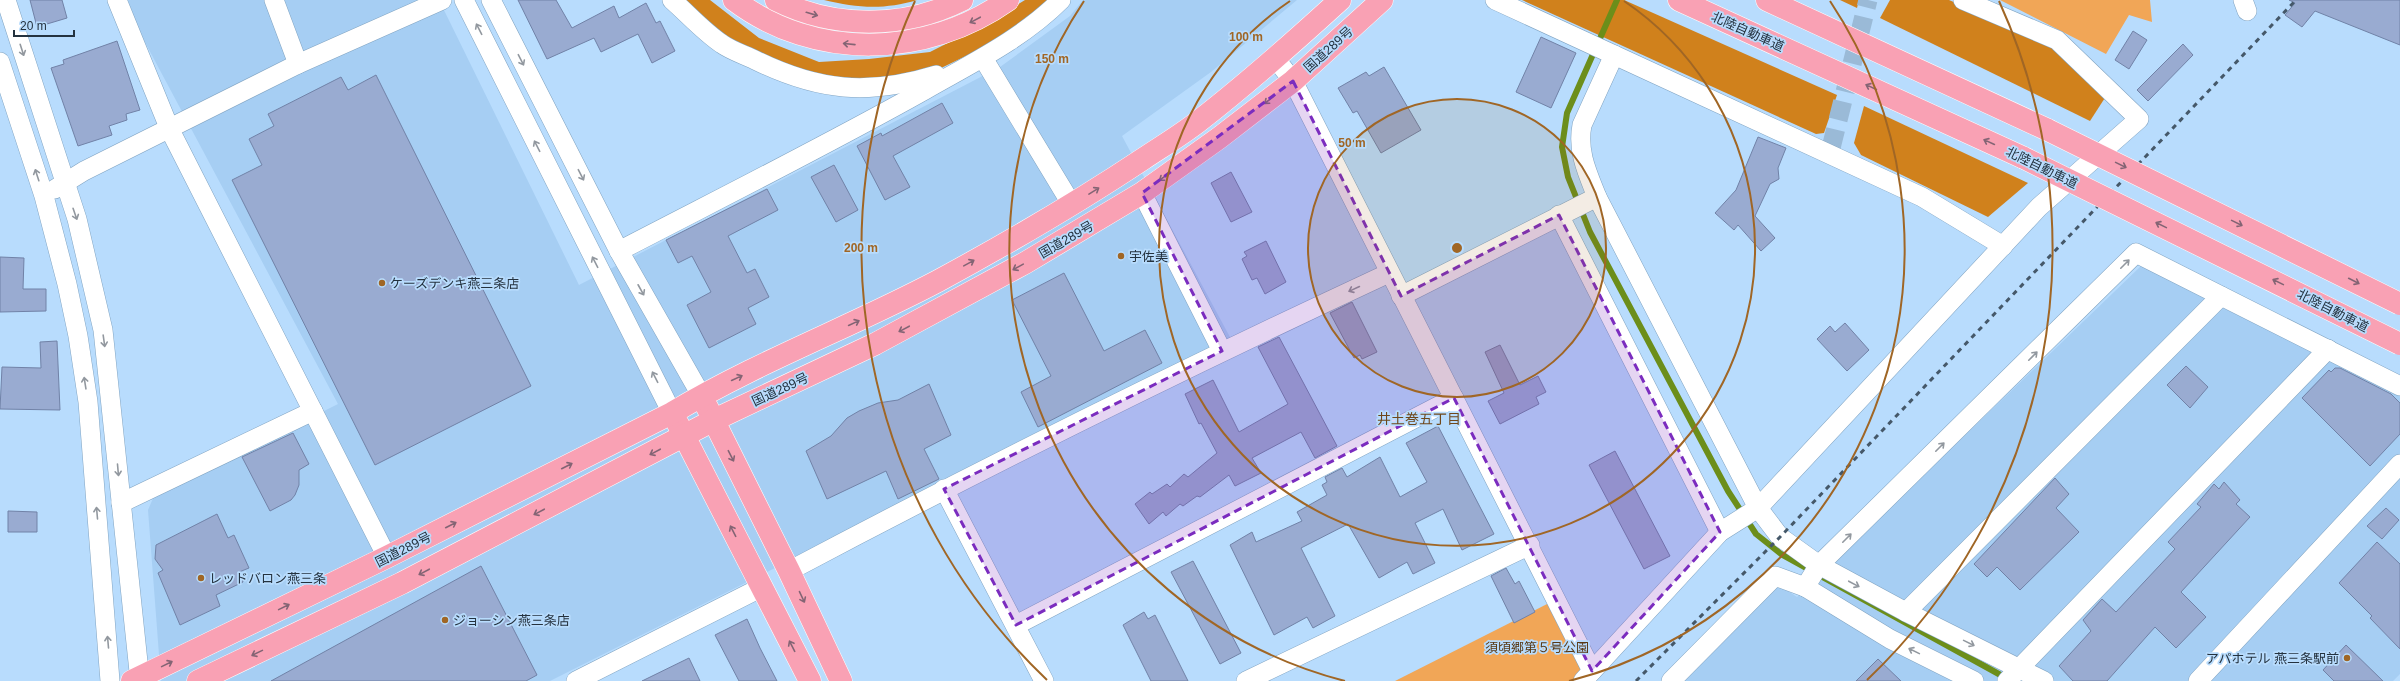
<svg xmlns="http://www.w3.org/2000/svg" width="2400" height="681" font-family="Arial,'Noto Sans JP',sans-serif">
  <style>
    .built { fill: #a6cef3 }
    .green { fill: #f1a657 }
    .forest { fill: #d0811c }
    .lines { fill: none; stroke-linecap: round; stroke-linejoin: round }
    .stream { stroke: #6c8e1a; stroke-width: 6 }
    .building { fill: #99abd1; stroke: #7182a7 }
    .minor-tunnel { stroke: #9abad7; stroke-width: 19; stroke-dasharray: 19 10; stroke-linecap: butt }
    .minor-casing { stroke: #81a4c2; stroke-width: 20 }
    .highway-casing { stroke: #fff; stroke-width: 23 }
    .minor { stroke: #fff; stroke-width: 19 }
    .highway { stroke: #f9a1b4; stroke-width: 22 }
    .rail { stroke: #455869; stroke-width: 3; stroke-dasharray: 5 5; stroke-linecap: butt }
    .highway-bridge-casing { stroke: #fff; stroke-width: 23; stroke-linecap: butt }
    .highway-bridge { stroke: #f9a1b4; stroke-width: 22 }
    .oneway { stroke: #846474 }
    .oneway2 { stroke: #92989f }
    .marked { fill: #7b2cbf; fill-opacity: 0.2; stroke: #7b2cbf; stroke-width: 3; stroke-dasharray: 8 5; stroke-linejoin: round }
    .ring { fill: none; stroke: #a06625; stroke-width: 2 }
    .poi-dot { fill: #a06625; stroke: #b8dcfd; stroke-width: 1.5 }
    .labels { text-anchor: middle; stroke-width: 3.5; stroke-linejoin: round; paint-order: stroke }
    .street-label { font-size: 13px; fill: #24323f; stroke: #b8dcfd }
    .poi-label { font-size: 13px; fill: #24323f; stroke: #b8dcfd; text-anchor: start }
    .park-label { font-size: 13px; fill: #593813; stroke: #b8dcfd }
    .neighbourhood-label { font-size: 14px; fill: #6f481b; stroke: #b8dcfd }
    .centre { fill: #a06625; stroke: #b8dcfd; stroke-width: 2 }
    .ring-label { font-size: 12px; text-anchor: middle; font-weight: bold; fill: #a06625; stroke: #b8dcfd; stroke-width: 3.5; stroke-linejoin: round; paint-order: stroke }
  </style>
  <rect width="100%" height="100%" fill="#b8dcfd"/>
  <g class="built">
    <polygon points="128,0 439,0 579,285 1000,67 1070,16 1083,0 1297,0 1211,72 1122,136 1231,339 550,681 161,681 148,510 154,496 338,404 139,31"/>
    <polygon points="2141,266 2400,395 2400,674 2393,681 1685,681 1779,585 1797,597"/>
  </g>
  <g class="green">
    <polygon points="2000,0 2150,0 2152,22 2129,15 2106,54"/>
    <polygon points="1551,602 1586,670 1577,681 1395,681"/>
  </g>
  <g class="forest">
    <polygon points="686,0 710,0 759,38 819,62 869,59 930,52 991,21 1025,0 1052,0 1005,37 937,70 858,82 808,72 726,40"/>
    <path d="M824 0H917C884 10 857 8 824 0Z"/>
    <polygon points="1522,0 1624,0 1837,95 1824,133 1816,134"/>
    <polygon points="1840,0 1859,0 1857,8"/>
    <polygon points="1890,0 1949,0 2056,47 2110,90 2090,121 1880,18"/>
    <polygon points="1864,106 2028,183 1988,217 1861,155 1854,143"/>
  </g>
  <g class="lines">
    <polyline class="stream" points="1617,0 1567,113 1562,147 1568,177 1590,232 1728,491 1756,534 1781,554 2006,678"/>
  </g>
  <g class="building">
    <polygon points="30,0 62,0 67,18 37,27"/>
    <polygon points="518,0 556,0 572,28 614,6 619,18 646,3 656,23 660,21 675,51 652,63 638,34 601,52 594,38 547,59"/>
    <polygon points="2289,0 2400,0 2400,45 2315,11 2302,27 2285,15 2295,3"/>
    <polygon points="2133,31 2147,40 2129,69 2115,60"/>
    <polygon points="1541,37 1576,53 1551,108 1516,92"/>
    <polygon points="117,41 140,110 126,114 127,120 109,126 112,135 78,146 51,68 64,64 63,60"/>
    <polygon points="2183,44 2193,55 2148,101 2137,90"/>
    <polygon points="1384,67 1421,130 1381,153 1357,111 1353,113 1338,88 1366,72 1369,76"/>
    <polygon points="376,75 531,386 375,465 232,180 262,165 249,139 274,126 268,114 341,77 348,90"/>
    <polygon points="942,103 953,123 893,156 910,187 885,200 857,146 881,133 882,136"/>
    <polygon points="1758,137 1786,148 1778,168 1779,179 1770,184 1755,216 1775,238 1761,251 1738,225 1734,230 1715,213 1736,190"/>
    <polygon points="834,165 858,210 836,222 811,177"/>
    <polygon points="1231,172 1252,212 1231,222 1211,183"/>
    <polygon points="767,189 778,210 728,236 747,273 755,269 769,297 748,308 756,324 709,348 687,305 711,292 692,256 678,263 666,240"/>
    <polygon points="1266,241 1286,282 1265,294 1257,278 1252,280 1242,259 1247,256 1244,252"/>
    <polygon points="0,257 24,258 23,289 46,289 46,311 0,312"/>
    <polygon points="1064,273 1104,351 1145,330 1162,363 1038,427 1021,392 1051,376 1012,300"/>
    <polygon points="1352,302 1377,352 1362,359 1360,355 1354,358 1330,313"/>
    <polygon points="1845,323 1869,350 1847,371 1817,339 1830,326 1835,332"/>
    <polygon points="1279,337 1337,446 1315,458 1301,432 1252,458 1261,473 1235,486 1229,475 1200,497 1197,496 1183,506 1180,504 1166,516 1163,512 1149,524 1135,504 1150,492 1152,494 1167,484 1170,487 1184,474 1188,477 1217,453 1201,423 1199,424 1185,394 1213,380 1239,432 1288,404 1258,347"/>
    <polygon points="57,341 60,410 0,409 2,367 41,368 40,342"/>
    <polygon points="1500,345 1520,385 1538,376 1546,392 1536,397 1539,404 1500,424 1488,401 1504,393 1485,352"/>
    <polygon points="2186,366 2208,387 2190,408 2167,385"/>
    <polygon points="2335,368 2340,368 2391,394 2400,403 2400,434 2370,466 2302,398 2329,370 2331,372"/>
    <polygon points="929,384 951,435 924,449 939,479 898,499 886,471 827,499 806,451 831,436 847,418 859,411 878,403 898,400"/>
    <polygon points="1438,426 1494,534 1462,550 1443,509 1415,523 1435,563 1413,574 1407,562 1379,578 1348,524 1301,548 1335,616 1313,628 1307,617 1274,635 1230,545 1252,532 1256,542 1302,521 1297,512 1327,495 1322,485 1327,482 1325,477 1342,468 1347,477 1380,457 1400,497 1427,482 1406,443"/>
    <polygon points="293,433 309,464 299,470 299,485 295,495 291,500 270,511 242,457"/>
    <polygon points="1615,451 1670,556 1644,569 1589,465"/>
    <polygon points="2055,478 2069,494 2056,508 2079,532 2020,590 1997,567 1987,577 1974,564"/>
    <polygon points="2224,482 2240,500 2236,504 2250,517 2181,592 2206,617 2176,648 2155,627 2107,681 2073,681 2059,666 2091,631 2083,620 2102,599 2116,612 2175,549 2168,542 2201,507 2197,504 2214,484 2219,489"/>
    <polygon points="2386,508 2399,520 2382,539 2367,526"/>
    <polygon points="8,511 37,512 37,532 8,532"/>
    <polygon points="217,514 228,538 234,535 249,568 239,572 243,582 216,595 220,606 180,625 158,573 163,570 155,559 156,545"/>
    <polygon points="2377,542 2400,564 2400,649 2370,618 2372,616 2339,583"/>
    <polygon points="1193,561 1241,653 1220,664 1171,572"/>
    <polygon points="481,566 537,675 526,681 271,681"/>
    <polygon points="1506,568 1515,584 1519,581 1535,612 1514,623 1491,576"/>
    <polygon points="1144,612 1148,619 1155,615 1188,681 1151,681 1123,625"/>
    <polygon points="747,619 760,648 777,681 739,681 715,635"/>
    <polygon points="2346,645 2383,681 2334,681 2323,670"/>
    <polygon points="689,658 700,681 642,681"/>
    <polygon points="1878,659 1901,681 1856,681"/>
  </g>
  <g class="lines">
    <polyline class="minor-tunnel" points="1831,148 1868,0"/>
    <g class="minor-casing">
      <g id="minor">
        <polyline points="6,0 77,219 103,330 140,681"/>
        <polyline points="117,0 170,130 387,557"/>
        <polyline points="274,0 298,64"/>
        <polyline points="464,0 672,413"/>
        <polyline points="491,0 619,251 701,395"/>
        <path d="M672 0C688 14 704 32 722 44 732 51 745 55 755 60 818 91 868 96 936 75"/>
        <polyline points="1495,0 1922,197 2003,246"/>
        <polyline points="2243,0 2247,11"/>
        <path d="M1614 55 1582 125C1577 151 1587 172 1597 197L1758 508 1780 537 1819 565 1906 612 2044 681"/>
        <polyline points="983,58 1072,205"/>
        <polyline points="1275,58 1293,81 1592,671"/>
        <polyline points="0,62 44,196 67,284 78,336 88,402 110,681"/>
        <polyline points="55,189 84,171 298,64 442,0"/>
        <polyline points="1142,193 1222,351"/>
        <polyline points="1559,215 1720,532"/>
        <path d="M619 251C721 198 825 146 925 90 972 63 1022 39 1061 0"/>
        <polyline points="1401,296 1597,197"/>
        <polyline points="944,489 1044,681"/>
        <polyline points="121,503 313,411"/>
        <path d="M789 571C987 466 1187 367 1389 273"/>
        <polyline points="1805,587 1819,565 2136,253 2400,386"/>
        <polyline points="1906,612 2221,296"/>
        <polyline points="1016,625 1454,398"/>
        <polyline points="576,681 762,587"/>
        <polyline points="1246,681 1530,545"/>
        <polyline points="1583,681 1720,532 1758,508 2039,207 2139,119 2057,40 1963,0"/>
        <polyline points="1671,681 1775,576 1805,587 1890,639 1974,681"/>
        <polyline points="2007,681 2328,349"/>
        <polyline points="2198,681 2400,464"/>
      </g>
    </g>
    <g class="highway-casing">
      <g id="highway">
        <path d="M734 0C815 61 926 58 1008 0"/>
        <path d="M776 0C834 29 904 29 962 0"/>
        <polyline points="1679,0 2024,158"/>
        <polyline points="1767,0 2048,130"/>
        <polyline points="707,407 789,571 841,681"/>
        <polyline points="678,424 810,681"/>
        <path d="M132 681 387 557 672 413C757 362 851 327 938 281 1008 243 1077 203 1143 159 1161 147 1181 135 1199 121 1248 83 1294 42 1340 0"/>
        <polyline points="198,681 402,583 714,420 875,344 1025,263 1142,193 1219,138 1293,81 1382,0"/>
      </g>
    </g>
    <use href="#minor" class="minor"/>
    <use href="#highway" class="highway"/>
    <polyline class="rail" points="1636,681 1780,537 2296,0"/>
    <g class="highway-bridge-casing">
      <g id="highway-bridge">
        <polyline points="2048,130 2400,304"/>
        <polyline points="2024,158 2400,344"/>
      </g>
    </g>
    <use href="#highway-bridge" class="highway-bridge"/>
  </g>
  <defs><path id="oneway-shaft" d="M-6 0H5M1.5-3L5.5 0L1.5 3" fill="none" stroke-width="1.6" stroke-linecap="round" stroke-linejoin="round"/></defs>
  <g class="oneway">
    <use href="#oneway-shaft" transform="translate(812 14) rotate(16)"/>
    <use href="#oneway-shaft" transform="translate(975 20) rotate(152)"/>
    <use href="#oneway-shaft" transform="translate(849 44) rotate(-174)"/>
    <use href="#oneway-shaft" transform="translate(1871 87) rotate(-155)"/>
    <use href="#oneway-shaft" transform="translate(1269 100) rotate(142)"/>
    <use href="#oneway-shaft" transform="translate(1989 142) rotate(-155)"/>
    <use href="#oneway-shaft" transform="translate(2121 165) rotate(26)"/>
    <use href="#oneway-shaft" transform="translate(1164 177) rotate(144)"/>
    <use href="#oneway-shaft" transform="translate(1094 191) rotate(-32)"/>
    <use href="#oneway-shaft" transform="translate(2237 223) rotate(26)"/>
    <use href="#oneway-shaft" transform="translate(2161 225) rotate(-154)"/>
    <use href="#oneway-shaft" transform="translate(969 263) rotate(-29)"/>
    <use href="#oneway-shaft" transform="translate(1018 267) rotate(151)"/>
    <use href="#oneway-shaft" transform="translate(2354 281) rotate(27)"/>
    <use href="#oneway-shaft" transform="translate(2278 282) rotate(-154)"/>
    <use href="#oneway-shaft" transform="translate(854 323) rotate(-25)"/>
    <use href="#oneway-shaft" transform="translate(904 329) rotate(152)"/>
    <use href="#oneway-shaft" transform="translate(737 378) rotate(-25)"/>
    <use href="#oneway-shaft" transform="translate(655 452) rotate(152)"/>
    <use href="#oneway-shaft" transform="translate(731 456) rotate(63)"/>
    <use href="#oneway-shaft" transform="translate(567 466) rotate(-27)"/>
    <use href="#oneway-shaft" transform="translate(539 512) rotate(152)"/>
    <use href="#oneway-shaft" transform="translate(451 525) rotate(-27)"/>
    <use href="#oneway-shaft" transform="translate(733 531) rotate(-117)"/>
    <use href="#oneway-shaft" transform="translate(424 572) rotate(152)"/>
    <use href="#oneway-shaft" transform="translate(802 597) rotate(65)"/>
    <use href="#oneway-shaft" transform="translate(284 607) rotate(-26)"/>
    <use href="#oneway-shaft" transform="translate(792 646) rotate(-117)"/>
    <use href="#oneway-shaft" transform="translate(257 653) rotate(154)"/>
    <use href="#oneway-shaft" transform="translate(167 664) rotate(-26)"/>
  </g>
  <g class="oneway2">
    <use href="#oneway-shaft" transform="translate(479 29) rotate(-117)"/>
    <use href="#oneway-shaft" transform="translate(22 50) rotate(72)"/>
    <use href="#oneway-shaft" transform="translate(521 60) rotate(63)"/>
    <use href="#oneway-shaft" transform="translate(537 146) rotate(-117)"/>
    <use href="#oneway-shaft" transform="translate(37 175) rotate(-108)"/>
    <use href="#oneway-shaft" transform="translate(581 175) rotate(63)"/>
    <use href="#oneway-shaft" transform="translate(75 214) rotate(71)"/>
    <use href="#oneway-shaft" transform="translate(595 262) rotate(-117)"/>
    <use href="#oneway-shaft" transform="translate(2125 264) rotate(-45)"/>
    <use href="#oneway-shaft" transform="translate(1354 289) rotate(155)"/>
    <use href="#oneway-shaft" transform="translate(641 290) rotate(61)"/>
    <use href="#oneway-shaft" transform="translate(104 341) rotate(82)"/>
    <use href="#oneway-shaft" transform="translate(2033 356) rotate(-45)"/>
    <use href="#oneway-shaft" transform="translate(655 377) rotate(-117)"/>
    <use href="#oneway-shaft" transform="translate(85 383) rotate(-99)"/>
    <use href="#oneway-shaft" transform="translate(1940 447) rotate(-45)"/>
    <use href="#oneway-shaft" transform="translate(118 470) rotate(85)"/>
    <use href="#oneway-shaft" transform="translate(97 513) rotate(-95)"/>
    <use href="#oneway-shaft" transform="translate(1847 538) rotate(-45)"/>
    <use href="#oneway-shaft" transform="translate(1854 584) rotate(28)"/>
    <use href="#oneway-shaft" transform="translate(108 642) rotate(-95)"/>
    <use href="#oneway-shaft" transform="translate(1969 643) rotate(26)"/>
    <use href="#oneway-shaft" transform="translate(1914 651) rotate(-154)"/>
  </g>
  <path class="marked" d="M1293 81 1401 296 1559 215 1720 532 1592 671 1454 398 1016 625 944 489 1222 351 1142 193Z"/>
  <circle cx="1457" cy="248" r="149" fill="#a06625" fill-opacity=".12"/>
  <g class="ring">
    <circle cx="1457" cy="248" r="149"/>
    <path d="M1624 1A298 298 0 1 1 1290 1"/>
    <path d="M1345 681A447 447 0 0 1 1084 1M1830 1A447 447 0 0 1 1569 681"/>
    <path d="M1047 680A596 596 0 0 1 915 1M1999 1A596 596 0 0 1 1867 680"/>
  </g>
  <g class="poi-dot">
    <circle cx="1121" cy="256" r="4"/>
    <circle cx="382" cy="283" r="4"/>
    <circle cx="201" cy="578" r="4"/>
    <circle cx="445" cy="620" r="4"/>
    <circle cx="2347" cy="658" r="4"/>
  </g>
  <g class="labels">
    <g class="street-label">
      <text transform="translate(1748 31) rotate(24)" y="5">北陸自動車道</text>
      <text transform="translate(1328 49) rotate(-42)" y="5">国道289号</text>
      <text transform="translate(2042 167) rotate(26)" y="5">北陸自動車道</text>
      <text transform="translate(1066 239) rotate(-30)" y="5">国道289号</text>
      <text transform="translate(2333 310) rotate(27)" y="5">北陸自動車道</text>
      <text transform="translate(780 389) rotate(-25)" y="5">国道289号</text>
      <text transform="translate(403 549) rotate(-27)" y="5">国道289号</text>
    </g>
    <g class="poi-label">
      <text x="1129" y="261">宇佐美</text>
      <text x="390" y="288">ケーズデンキ燕三条店</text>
      <text x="209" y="583">レッドバロン燕三条</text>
      <text x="453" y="625">ジョーシン燕三条店</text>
      <text x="2339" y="663" text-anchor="end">アパホテル 燕三条駅前</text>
    </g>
    <g class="park-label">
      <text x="1537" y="652">須頃郷第５号公園</text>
    </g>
    <g class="neighbourhood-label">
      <text x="1419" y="424">井土巻五丁目</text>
    </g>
  </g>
  <circle cx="1457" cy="248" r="6" class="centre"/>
  <g class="ring-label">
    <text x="1246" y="41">100 m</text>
    <text x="1052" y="63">150 m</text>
    <text x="1352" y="147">50 m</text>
    <text x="861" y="252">200 m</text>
  </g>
  <path d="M14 30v6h60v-6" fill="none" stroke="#24323f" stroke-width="2"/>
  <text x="20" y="30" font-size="12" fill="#24323f" stroke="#b8dcfd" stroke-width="3" paint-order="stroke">20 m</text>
</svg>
